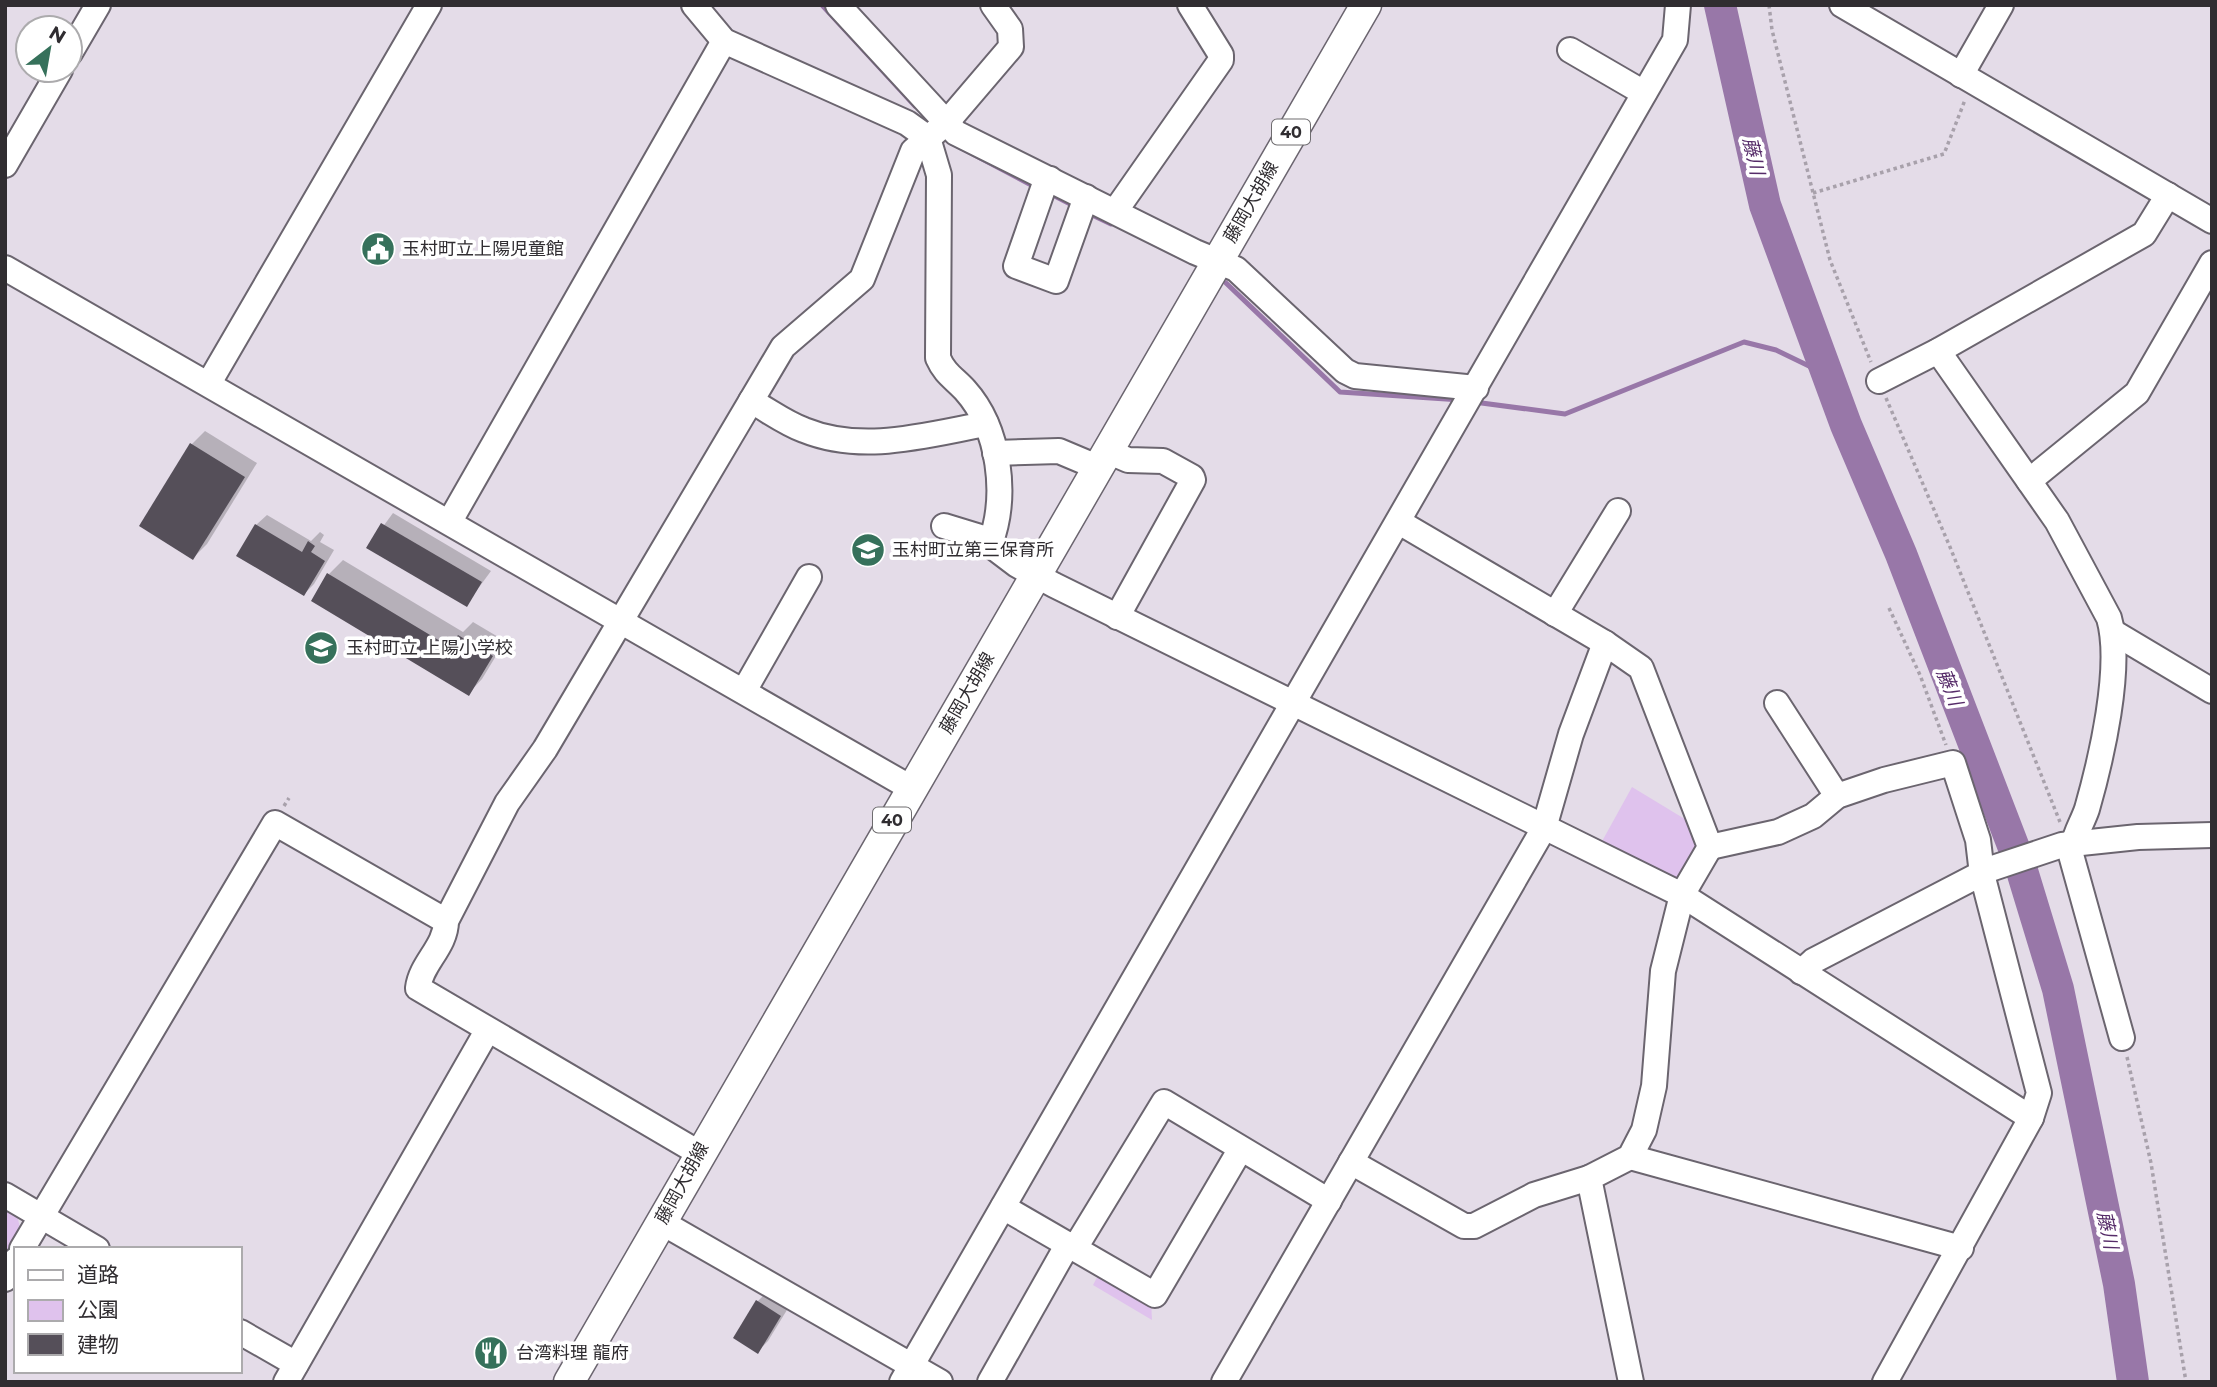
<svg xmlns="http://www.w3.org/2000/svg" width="2217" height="1387" font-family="Montserrat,'Noto Sans JP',sans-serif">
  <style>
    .green { fill: #dfc2ed }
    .shadow { fill: #0003 }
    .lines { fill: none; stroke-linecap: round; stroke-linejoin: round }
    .stream { stroke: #9877a8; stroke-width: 5 }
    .river { stroke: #9877a8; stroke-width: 32 }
    .building { fill: #554f59 }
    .minor-casing { stroke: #6b656f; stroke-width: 28 }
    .major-casing { stroke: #6b656f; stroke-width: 33 }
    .path { stroke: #a8a1ab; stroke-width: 3.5; stroke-dasharray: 3.5 3.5; stroke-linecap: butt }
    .minor { stroke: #fff; stroke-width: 24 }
    .major { stroke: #fff; stroke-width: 30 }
    .labels { text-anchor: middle; stroke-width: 7; stroke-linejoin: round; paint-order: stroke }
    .shield { fill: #fff; stroke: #6e6c6f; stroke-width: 2 }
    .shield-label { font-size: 16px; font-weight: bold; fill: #302d31 }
    .street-label { font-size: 18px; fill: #302d31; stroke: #fff }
    .poi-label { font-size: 18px; fill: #302d31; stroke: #fff; text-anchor: start }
    .water-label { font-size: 19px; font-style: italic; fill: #562c69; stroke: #fff }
  </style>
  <rect width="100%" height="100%" fill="#e4dce8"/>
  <g class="green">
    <polygon points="1632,787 1693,824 1701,845 1675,883 1600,845"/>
    <polygon points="5,1209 17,1215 21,1232 5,1259"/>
    <polygon points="1100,1272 1151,1300 1152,1320 1093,1285"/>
  </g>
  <g class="shadow">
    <polygon points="205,431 257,463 207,544 193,558 191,445"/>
    <polygon points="393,513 491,571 466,605 368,547"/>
    <polygon points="267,515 311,541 320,532 324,535 320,542 334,550 314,584 304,594 256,525"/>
    <polygon points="343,560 463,632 473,622 505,641 482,679 468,694 329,574"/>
    <polygon points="768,1291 790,1305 768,1341 758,1351 758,1301"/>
  </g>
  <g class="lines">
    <g class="stream">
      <polyline points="822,5 915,106"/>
      <polyline points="948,141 1035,187"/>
      <polyline points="1047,192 1076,207"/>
      <polyline points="1088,213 1111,224"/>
      <polyline points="1226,283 1340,392 1461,400"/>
      <polyline points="1474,402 1565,414 1744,342 1776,350 1809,366 1832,387"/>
    </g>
    <polyline class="river" points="1720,5 1765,205 1846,425 1901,554 2019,861 2058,989 2119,1284 2133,1382"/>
  </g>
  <g class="building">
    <polygon points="190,443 245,477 193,560 139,526"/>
    <polygon points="381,523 482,582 467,607 366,548"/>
    <polygon points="255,524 302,552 308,541 315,546 311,552 325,561 304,596 236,556"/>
    <polygon points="327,573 450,647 458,635 493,656 469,696 311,601"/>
    <polygon points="756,1300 781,1316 758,1354 733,1338"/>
  </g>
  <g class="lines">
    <g class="minor-casing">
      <g id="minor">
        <path d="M694 5 724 41 907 123 928 138 939 175 938 358C945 374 954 378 965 390 1000 429 1008 496 990 544"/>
        <polyline points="838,5 956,133 1195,252 1236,269 1345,371 1355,376 1476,388"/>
        <polyline points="1842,5 2212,221"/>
        <polyline points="1570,50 1644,93"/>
        <polyline points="70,53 98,5"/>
        <polyline points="1961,75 2001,5"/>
        <polyline points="5,165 60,70"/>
        <polyline points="1050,179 1045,183 1016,266 1056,281 1086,197"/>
        <polyline points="1116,210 1221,60 1221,55 1190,5"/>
        <polyline points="5,268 911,788"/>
        <path d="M1938 351 2057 521 2109 618C2123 667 2101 760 2087 809 2083 821 2075 834 2074 843"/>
        <polyline points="1879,381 1938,351 2144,234 2168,195"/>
        <polyline points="209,383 429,5"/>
        <path d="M751 401C768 410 785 423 804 430 863 454 926 435 986 424"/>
        <polyline points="1107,451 1128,460 1163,461 1192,477 1193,480 1117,617"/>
        <polyline points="995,453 1059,451 1097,467"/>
        <polyline points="2029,481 2137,393 2212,263"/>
        <polyline points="450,521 724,41"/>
        <polyline points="1399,522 1605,643 1641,668 1710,847 1682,895 1663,971 1654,1086 1644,1130 1630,1157 1589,1178 1631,1382"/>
        <polyline points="944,526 980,537 1017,565 1054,585 1682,895 2031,1118"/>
        <polyline points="1555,614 1618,511"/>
        <polyline points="2113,632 2212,691"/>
        <polyline points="744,691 809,577"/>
        <polyline points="1777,703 1837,796"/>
        <polyline points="2068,844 2122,1038"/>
        <polyline points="1710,847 1778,832 1813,816 1837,796 1884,780 1953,763 1978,840 1982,874 2039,1093 2031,1118 1885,1382"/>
        <polyline points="1801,972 1813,961 1990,869 2062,845 2138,837 2212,835"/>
        <path d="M699 1153 418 988C421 963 446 947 446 921L507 803 545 749 783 347 862 279 913 151 947 122 1011 47 1010 29 993 5"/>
        <polyline points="1630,1157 1961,1248"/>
        <polyline points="1351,1162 1464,1226 1474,1226 1534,1195 1589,1178"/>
        <polyline points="5,1195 97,1249"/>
        <polyline points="1003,1207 1155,1295 1240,1150"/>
        <polyline points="661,1222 940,1382"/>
        <polyline points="1075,1248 1164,1102 1329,1201"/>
        <polyline points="22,1249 275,823 446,921"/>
        <polyline points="5,1279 16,1260"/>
        <polyline points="240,1332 296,1364"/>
        <polyline points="286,1382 487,1031"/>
        <polyline points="902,1382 1675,40 1678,5"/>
        <polyline points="990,1382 1068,1244"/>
        <polyline points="1224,1382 1544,828 1571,734 1605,643"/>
      </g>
    </g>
    <g class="major-casing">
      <polyline id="major" points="569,1382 1366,5"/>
    </g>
    <g class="path">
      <polyline points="1769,5 1772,30 1830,260 1871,362"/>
      <polyline points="1813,193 1944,154 1965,100"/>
      <polyline points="1886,398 1950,547 2060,822"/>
      <polyline points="1889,608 1920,675 1946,745"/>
      <polyline points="284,806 289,798"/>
      <polyline points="2127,1057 2151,1163 2186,1382"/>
    </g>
    <use href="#minor" class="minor"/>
    <use href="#major" class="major"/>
  </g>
  <defs>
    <g id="civic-disc" transform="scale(1.75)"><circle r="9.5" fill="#36715b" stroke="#fff"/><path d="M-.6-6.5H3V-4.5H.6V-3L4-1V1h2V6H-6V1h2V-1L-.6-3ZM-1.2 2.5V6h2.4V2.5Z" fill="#fff"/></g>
    <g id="school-disc" transform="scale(1.75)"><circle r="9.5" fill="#36715b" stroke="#fff"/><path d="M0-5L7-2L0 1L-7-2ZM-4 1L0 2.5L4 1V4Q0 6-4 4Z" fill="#fff"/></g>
    <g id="restaurant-disc" transform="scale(1.75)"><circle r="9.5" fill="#36715b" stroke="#fff"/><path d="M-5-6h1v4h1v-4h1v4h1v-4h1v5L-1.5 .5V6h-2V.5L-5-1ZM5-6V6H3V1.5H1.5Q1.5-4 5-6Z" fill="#fff"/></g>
  </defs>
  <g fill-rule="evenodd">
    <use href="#civic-disc" x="378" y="249"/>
    <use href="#school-disc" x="868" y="550"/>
    <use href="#school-disc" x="321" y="648"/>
    <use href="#restaurant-disc" x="491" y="1353"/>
  </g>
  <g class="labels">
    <g class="shield">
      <rect x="1272" y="119.5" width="38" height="25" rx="5"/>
      <rect x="873" y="807.5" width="38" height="25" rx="5"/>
    </g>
    <g class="shield-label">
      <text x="1291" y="138">40</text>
      <text x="892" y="826">40</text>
    </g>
    <g class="street-label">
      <text transform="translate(1251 202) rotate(-60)" y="6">藤岡大胡線</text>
      <text transform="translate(967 693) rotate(-60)" y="6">藤岡大胡線</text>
      <text transform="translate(682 1183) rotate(-61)" y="6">藤岡大胡線</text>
    </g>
    <g class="poi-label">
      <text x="402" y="255">玉村町立上陽児童館</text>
      <text x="892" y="556">玉村町立第三保育所</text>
      <text x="346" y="654">玉村町立 上陽小学校</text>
      <text x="516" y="1359">台湾料理 龍府</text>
    </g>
    <g class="water-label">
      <text transform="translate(1754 156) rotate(77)" y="7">藤川</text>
      <text transform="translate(1950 687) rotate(68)" y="7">藤川</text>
      <text transform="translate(2108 1230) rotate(78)" y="7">藤川</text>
    </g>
  </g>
  <rect width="2217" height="1387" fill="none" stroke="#302d31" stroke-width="14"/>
  <rect x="14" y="1247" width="228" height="126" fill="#ffffff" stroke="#acabad" stroke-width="2"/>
  <rect x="28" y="1270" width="35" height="10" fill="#ffffff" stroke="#acabad" stroke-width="2"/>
  <text x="77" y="1282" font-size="21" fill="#302d31">道路</text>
  <rect x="28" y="1300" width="35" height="21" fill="#dfc2ed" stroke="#acabad" stroke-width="2"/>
  <text x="77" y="1317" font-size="21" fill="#302d31">公園</text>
  <rect x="28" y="1334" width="35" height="21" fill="#554f59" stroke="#acabad" stroke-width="2"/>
  <text x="77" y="1352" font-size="21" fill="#302d31">建物</text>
  <g transform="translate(49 49) rotate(31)"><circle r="33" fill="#ffffff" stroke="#acabad" stroke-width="2"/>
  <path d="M0-5L12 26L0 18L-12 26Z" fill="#36715b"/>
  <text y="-10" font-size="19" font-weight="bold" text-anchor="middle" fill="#302d31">N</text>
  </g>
</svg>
